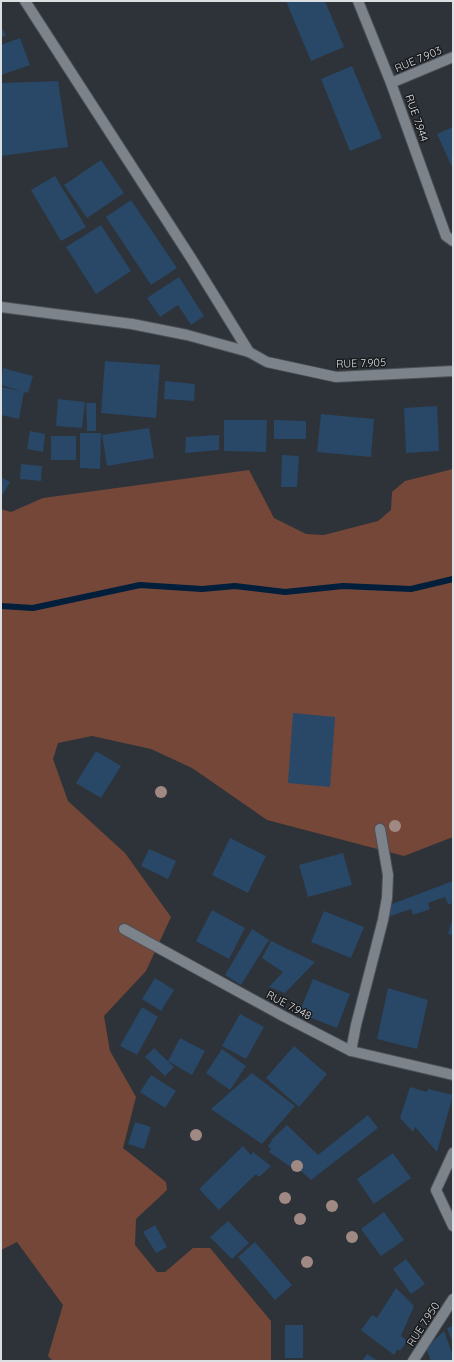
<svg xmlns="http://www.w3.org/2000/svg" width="454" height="1362" font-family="Quicksand,sans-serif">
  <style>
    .green { fill: #744739 }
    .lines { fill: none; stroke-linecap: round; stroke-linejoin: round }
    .stream { stroke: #011e3b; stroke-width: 6 }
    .building { fill: #294767 }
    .minor-casing { stroke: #4d5156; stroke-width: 12 }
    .minor { stroke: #7d838a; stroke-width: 10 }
    .tree { fill: #a08983 }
    .labels { text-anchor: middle; stroke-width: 3; stroke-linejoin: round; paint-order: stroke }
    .street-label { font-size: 11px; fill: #dbdfe2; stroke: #181a1d }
  </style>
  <rect width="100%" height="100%" fill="#2d3338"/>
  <polygon class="green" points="453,469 453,837 404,856 267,820 192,768 151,749 92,736 58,743 53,759 68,801 125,853 171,917 146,971 104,1016 110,1051 136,1097 123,1148 166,1182 167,1190 136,1219 135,1245 157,1272 165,1272 193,1248 210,1248 271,1321 271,1361 53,1361 48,1356 63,1305 17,1242 1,1250 1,509 11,512 43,498 249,470 274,518 306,534 324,535 378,521 391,510 392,492 405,481"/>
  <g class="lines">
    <polyline class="stream" points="1,606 33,608 140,585 202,589 235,586 285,592 343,586 411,589 453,579"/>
  </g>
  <g class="building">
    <polygon points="286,1 325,1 344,47 311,61"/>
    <polygon points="1,26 6,36 1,37"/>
    <polygon points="20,38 30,65 1,75 1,45"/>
    <polygon points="352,66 382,138 350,151 321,79"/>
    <polygon points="58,81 68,147 1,156 1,83"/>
    <polygon points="453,127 453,169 437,134"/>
    <polygon points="101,160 124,193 87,218 64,185"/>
    <polygon points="55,176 86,227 61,241 31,190"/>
    <polygon points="131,200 177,268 151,285 106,217"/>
    <polygon points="101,225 131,271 96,294 66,247"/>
    <polygon points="179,277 204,316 191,325 178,305 160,317 147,298"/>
    <polygon points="105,361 160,365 156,418 101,413"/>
    <polygon points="3,368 33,376 28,393 24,392 19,419 1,415 1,387 21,391 1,385"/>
    <polygon points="165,381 195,384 194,401 164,399"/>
    <polygon points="58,399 85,402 82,428 56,426"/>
    <polygon points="86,403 96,403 96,431 87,431"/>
    <polygon points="437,406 439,451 406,453 404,408"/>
    <polygon points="321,414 374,419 371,457 317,452"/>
    <polygon points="224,420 267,420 266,452 224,451"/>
    <polygon points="274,420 306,421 306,439 274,439"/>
    <polygon points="149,428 154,458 107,466 102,435"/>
    <polygon points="30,431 45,434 43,452 27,449"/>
    <polygon points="80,433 101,433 100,469 80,468"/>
    <polygon points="219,435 219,450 185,453 186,437"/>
    <rect x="51" y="436" width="25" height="24"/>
    <polygon points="282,455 299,456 297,487 281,487"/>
    <polygon points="21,464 42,466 41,481 20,479"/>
    <polygon points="1,477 10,482 2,496 1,495"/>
    <polygon points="293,713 335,717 330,787 288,783"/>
    <polygon points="96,751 121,766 101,798 76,783"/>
    <polygon points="230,838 266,856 248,893 212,875"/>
    <polygon points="149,849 176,861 168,879 141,866"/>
    <polygon points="343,853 352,885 308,897 299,865"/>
    <polygon points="453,881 453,896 451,904 448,904 445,897 428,903 430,909 413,915 411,909 388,917 392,904"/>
    <polygon points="212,910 245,928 229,959 196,941"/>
    <polygon points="324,911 364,927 351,958 311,942"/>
    <polygon points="453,917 453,935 448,934"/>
    <polygon points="252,929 269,940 241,985 225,975"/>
    <polygon points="271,941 315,962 285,993 269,987 283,972 262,958"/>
    <polygon points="155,978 174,990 161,1011 142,999"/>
    <polygon points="313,979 350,994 337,1028 299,1013"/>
    <polygon points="388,988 428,1000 417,1049 377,1039"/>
    <polygon points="142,1007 158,1017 137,1055 120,1046"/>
    <polygon points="240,1014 264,1027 246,1059 222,1046"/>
    <polygon points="180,1038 205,1051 192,1075 168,1061"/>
    <polygon points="294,1046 327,1074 299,1107 266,1078"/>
    <polygon points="154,1048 174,1067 165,1076 145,1057"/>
    <polygon points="222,1049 246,1066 230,1090 206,1073"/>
    <polygon points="252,1073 295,1106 262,1144 211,1109"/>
    <polygon points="151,1075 176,1091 165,1108 140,1092"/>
    <polygon points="410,1087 427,1092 428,1089 453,1095 437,1152 415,1127 413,1132 400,1118"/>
    <polygon points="368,1115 378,1128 311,1180 300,1170 298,1172 269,1152 271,1149 268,1146 272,1141 271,1140 287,1125 318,1155"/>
    <polygon points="135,1122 151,1127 144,1149 128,1144"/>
    <polygon points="243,1146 251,1155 253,1152 271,1166 259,1177 256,1174 219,1210 199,1189"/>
    <polygon points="393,1153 411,1178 374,1204 357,1179"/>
    <polygon points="384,1212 404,1240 381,1256 361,1229"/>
    <polygon points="228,1221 249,1243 232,1259 210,1237"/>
    <polygon points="155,1225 167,1247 156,1253 143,1232"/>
    <polygon points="255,1242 292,1285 275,1300 238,1257"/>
    <polygon points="406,1259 425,1284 411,1294 393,1269"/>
    <polygon points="396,1288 414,1306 401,1336 407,1341 400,1351 398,1349 394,1355 361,1330 372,1315 377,1318"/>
    <rect x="285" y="1325" width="18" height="33"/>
    <polygon points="453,1326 453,1344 447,1328"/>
    <polygon points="444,1331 453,1356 453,1361 431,1361 426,1348"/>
    <polygon points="367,1354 378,1361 362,1361"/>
  </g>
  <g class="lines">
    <g class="minor-casing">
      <g id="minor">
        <polyline points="25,1 191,258 249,352"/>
        <polyline points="358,1 391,83 446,236 453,241"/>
        <polyline points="391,83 453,57"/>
        <polyline points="1,307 132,324 187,335 249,352 267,362 336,377 453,371"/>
        <polyline points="124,929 283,1016 351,1051 453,1075"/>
        <polyline points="351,1051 356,1025 383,920 387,898 388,875 380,829"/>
        <polyline points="453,1153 436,1190 453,1226"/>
        <polyline points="413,1361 453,1299"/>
      </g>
    </g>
    <use href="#minor" class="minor"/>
  </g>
  <g class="tree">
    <circle cx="161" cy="792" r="6"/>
    <circle cx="395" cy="826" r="6"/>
    <circle cx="196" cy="1135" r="6"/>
    <circle cx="297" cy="1166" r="6"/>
    <circle cx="285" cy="1198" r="6"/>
    <circle cx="332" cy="1206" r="6"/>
    <circle cx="300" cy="1219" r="6"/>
    <circle cx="352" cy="1237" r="6"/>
    <circle cx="307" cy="1262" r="6"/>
  </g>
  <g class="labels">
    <g class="street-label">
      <text transform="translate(418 59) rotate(-23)" y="4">RUE 7.903</text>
      <text transform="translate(417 118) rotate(71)" y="4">RUE 7.944</text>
      <text transform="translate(361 363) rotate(-2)" y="4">RUE 7.905</text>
      <text transform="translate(289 1005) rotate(28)" y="4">RUE 7.948</text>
      <text transform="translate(423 1324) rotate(-57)" y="4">RUE 7.950</text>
    </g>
  </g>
  <rect width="454" height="1362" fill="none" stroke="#dbdfe2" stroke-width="4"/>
</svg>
